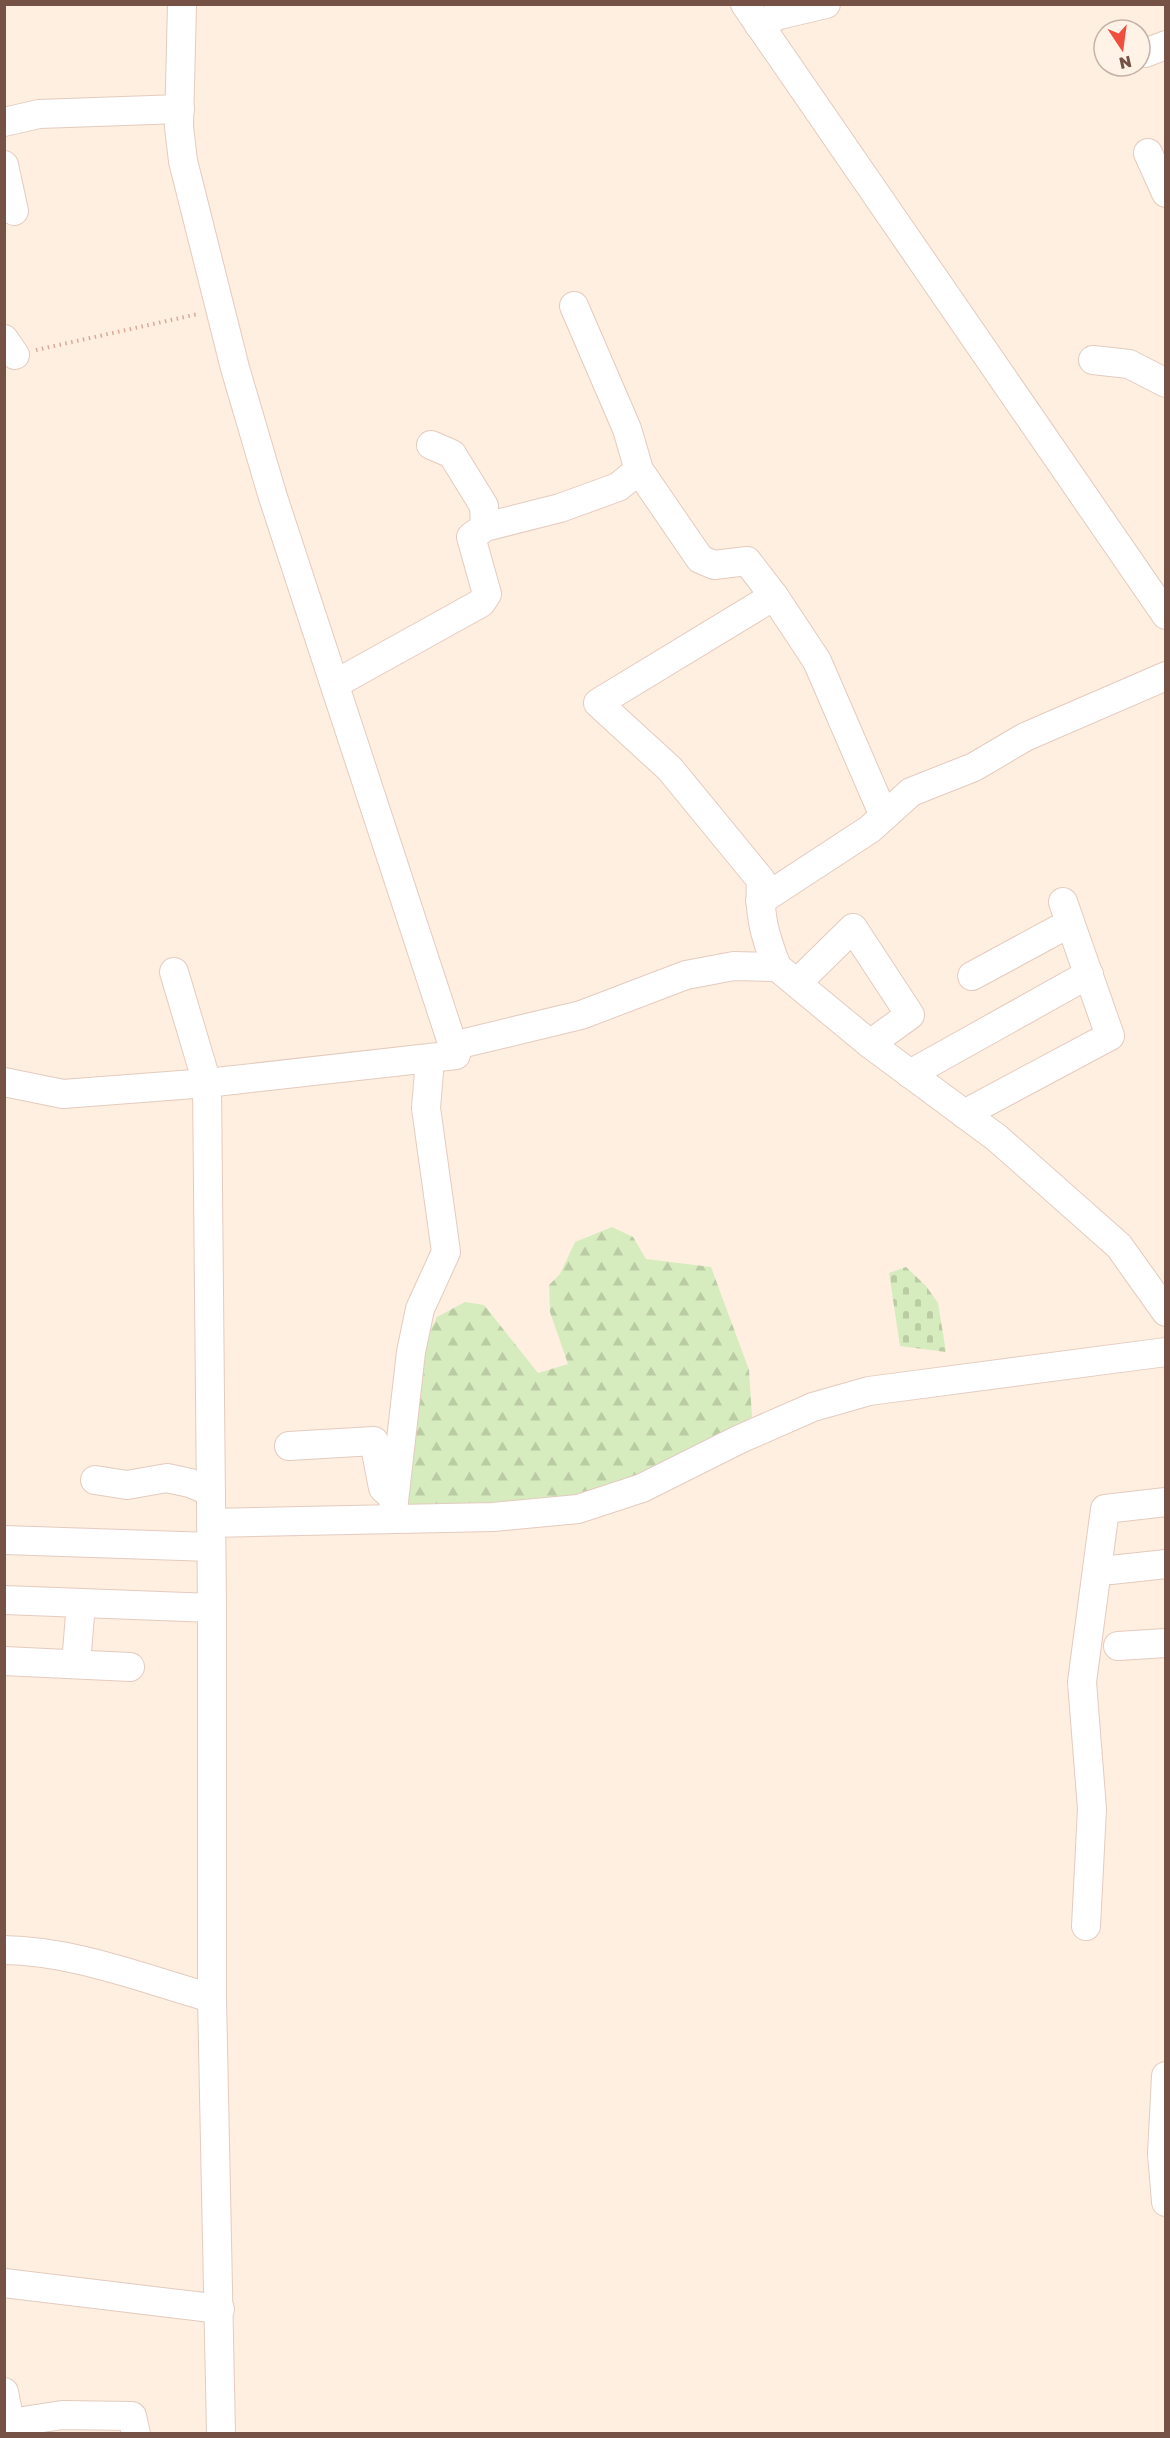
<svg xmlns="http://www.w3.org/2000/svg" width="1170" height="2438" font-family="'Golos Text',sans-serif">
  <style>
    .forest { fill: url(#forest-firs) }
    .cemetery { fill: url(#cemetery-stones) }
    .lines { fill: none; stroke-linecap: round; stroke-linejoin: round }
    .minor-casing { stroke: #e4cbbf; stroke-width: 30 }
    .path { stroke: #d9aa9a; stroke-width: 4; stroke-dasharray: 1.5 4.5; stroke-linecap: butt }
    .minor { stroke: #fff; stroke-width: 28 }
  </style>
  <defs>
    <pattern id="forest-firs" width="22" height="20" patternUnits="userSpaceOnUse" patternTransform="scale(1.5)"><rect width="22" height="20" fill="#d6ecbe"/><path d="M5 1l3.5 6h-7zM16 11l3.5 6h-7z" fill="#bbcca5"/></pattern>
    <pattern id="cemetery-stones" width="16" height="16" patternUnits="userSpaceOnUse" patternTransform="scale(1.5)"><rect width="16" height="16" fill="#d6ecbe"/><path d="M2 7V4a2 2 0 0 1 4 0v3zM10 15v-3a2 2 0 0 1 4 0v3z" fill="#bbcca5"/></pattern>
  </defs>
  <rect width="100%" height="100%" fill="#feefe0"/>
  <polygon class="forest" points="612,1227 633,1237 646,1259 711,1267 749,1370 752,1417 704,1447 638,1482 570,1502 401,1509 422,1347 437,1317 465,1302 484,1305 538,1373 568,1364 550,1312 549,1285 560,1274 575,1242"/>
  <polygon class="cemetery" points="906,1267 926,1286 938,1303 946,1352 900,1346 889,1273"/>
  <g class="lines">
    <g class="minor-casing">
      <g id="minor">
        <polyline points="182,4 179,127 183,161 235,368 272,494 456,1055 207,1083 212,1608 212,1998 221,2434"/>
        <polyline points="745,4 1166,615"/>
        <polyline points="759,25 779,15 826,4"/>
        <polyline points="1145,53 1166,45"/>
        <polyline points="4,122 39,114 180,109"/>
        <polyline points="1148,153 1166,193"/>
        <polyline points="4,165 14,211"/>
        <polyline points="574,306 627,429 639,470 700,559 714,565 747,561 774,596 817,661 884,816"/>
        <polyline points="4,339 15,355"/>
        <polyline points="1093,360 1129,364 1166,383"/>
        <polyline points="431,445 452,454 484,506 485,527"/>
        <path d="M774 596 598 703 670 769 761 880C759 915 764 934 777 967"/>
        <polyline points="335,684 481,603 487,594 471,537 485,527 560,508 618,487 639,470"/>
        <polyline points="760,901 870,829 911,792 974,767 1025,737 1166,676"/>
        <polyline points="972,976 1070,923"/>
        <polyline points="797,983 853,928 910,1015 870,1044"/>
        <polyline points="452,1046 581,1015 686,975 734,966 777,967 870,1044 997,1138 1119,1246 1166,1312"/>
        <polyline points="910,1074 1089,974"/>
        <polyline points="4,1082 63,1094 207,1083 174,972"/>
        <polyline points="964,1114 1110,1036 1063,902"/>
        <polyline points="289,1446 374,1441 383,1488 393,1497"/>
        <polyline points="95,1480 127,1485 167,1478 190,1483 211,1492"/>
        <polyline points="392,1519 411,1352 420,1309 446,1252 426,1108 430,1059"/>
        <polyline points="211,1523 493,1517 578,1509 642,1488 740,1439 813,1407 869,1391 1166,1352"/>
        <polyline points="4,1540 211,1547"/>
        <polyline points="1111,1570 1166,1564"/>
        <polyline points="4,1600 212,1608"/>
        <polyline points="1118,1646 1166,1643"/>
        <polyline points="4,1661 130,1667"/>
        <polyline points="76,1664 81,1603"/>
        <polyline points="1086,1926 1092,1809 1082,1682 1105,1509 1166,1502"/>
        <path d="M4 1950C75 1951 144 1979 212 1998"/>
        <polyline points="1166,2076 1162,2154 1166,2202"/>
        <polyline points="4,2283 220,2309"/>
        <polyline points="4,2392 10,2423"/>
        <polyline points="4,2424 62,2415 132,2416 136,2434"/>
      </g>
    </g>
    <polyline class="path" points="36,350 198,314"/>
    <use href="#minor" class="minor"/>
  </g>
  <rect width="1170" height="2438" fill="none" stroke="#765146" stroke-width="12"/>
  <g transform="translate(1122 48) rotate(167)"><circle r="28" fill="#fff3e8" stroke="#c8b2a7" stroke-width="1.5"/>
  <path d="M0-4.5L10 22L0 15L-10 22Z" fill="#f04f3d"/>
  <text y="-9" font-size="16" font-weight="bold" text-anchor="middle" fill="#765146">N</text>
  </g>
</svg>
